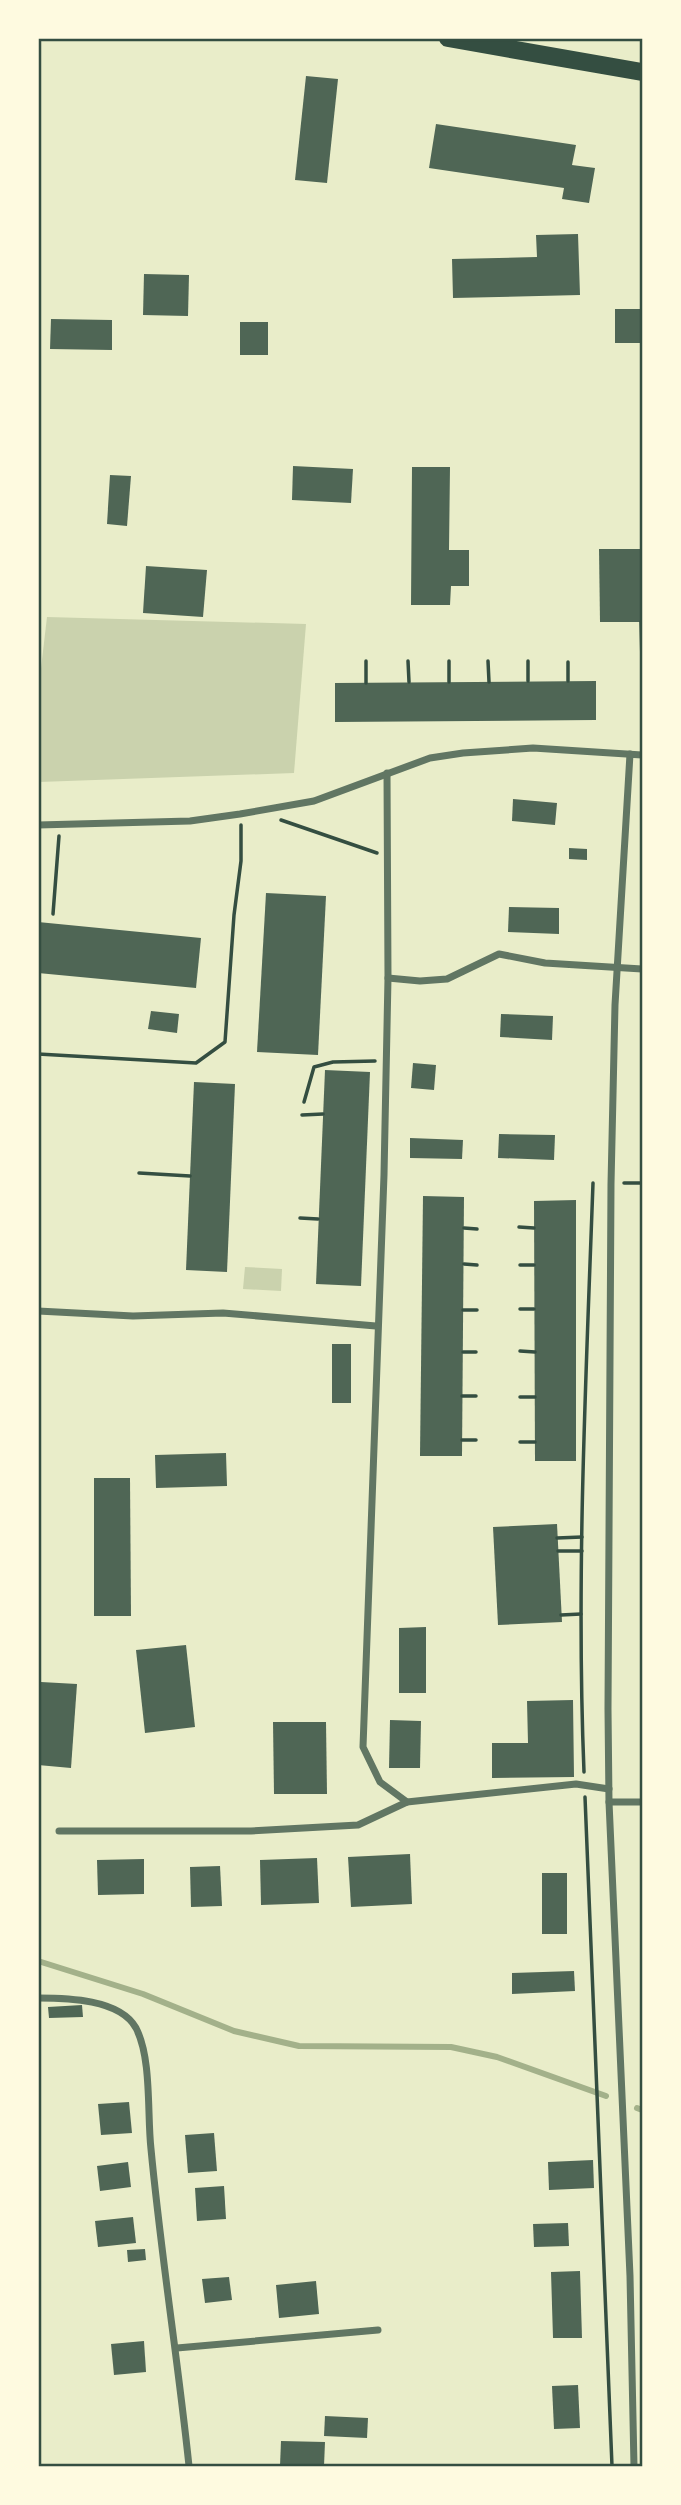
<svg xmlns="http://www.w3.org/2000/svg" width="681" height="2505" font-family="'DM Sans',sans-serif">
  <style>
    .green { fill: #cad2ad }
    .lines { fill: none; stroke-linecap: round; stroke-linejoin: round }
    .stream { stroke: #a3b18a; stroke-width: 6 }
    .building { fill: #4f6655 }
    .path { stroke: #344e41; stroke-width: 3.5 }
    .minor { stroke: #617663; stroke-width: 7 }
    .primary { stroke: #344e41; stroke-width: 18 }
    .neatline { fill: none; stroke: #344e41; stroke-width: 2.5 }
  </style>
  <rect width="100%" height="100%" fill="#e9edc9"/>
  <g class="green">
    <polygon points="47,617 306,624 294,773 39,782 38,694"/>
    <polygon points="245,1267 282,1269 281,1291 243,1289"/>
  </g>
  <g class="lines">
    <g class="stream">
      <polyline points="38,1961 143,1994 234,2031 299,2046 451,2047 497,2057 606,2096"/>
      <polyline points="637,2108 642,2110"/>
    </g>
  </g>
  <g class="building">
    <polygon points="306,76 338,79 327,183 295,180"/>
    <polygon points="436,124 576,145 572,165 595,168 589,203 562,199 564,188 429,168"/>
    <polygon points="578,234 580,295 453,298 452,259 537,257 536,235"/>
    <polygon points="144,274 189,275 188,316 143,315"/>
    <rect x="615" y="309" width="27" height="34"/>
    <polygon points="51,319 112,320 112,350 50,349"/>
    <rect x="240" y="322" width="28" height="33"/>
    <polygon points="293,466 353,469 351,503 292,500"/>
    <polygon points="412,467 450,467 449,550 469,550 469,586 451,586 450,605 411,605"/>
    <polygon points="110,475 131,476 127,526 107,524"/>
    <polygon points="599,549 642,549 642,622 600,622"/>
    <polygon points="146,566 207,570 203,617 143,613"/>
    <polygon points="596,681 596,720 335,722 335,683"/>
    <polygon points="513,799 557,803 555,825 512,821"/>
    <polygon points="569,848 587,849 587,860 569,859"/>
    <polygon points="266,893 326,896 318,1055 257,1052"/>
    <polygon points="509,907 559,908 559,934 508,932"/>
    <polygon points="38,922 201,938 196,988 38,973"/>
    <polygon points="151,1011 179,1014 177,1033 148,1029"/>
    <polygon points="501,1014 553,1016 552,1040 500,1037"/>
    <polygon points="413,1063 436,1065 434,1090 411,1088"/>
    <polygon points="325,1070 370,1072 361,1286 316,1284"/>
    <polygon points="194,1082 235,1084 227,1272 186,1270"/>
    <polygon points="499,1134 555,1135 554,1160 498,1158"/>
    <polygon points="410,1138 463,1140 462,1159 410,1158"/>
    <polygon points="423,1196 464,1197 462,1456 420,1456"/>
    <polygon points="576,1200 576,1461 535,1461 534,1201"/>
    <rect x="332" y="1344" width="19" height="59"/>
    <polygon points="226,1453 227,1486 156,1488 155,1455"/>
    <polygon points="94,1478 130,1478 131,1616 94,1616"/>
    <polygon points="557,1524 562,1622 498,1625 493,1527"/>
    <polygon points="426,1627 426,1693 399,1693 399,1628"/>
    <polygon points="186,1645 195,1727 145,1733 136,1650"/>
    <polygon points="41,1682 77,1684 71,1768 38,1765"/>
    <polygon points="573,1700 574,1777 492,1778 492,1743 528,1743 527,1701"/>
    <polygon points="390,1720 421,1721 420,1768 389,1768"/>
    <polygon points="273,1722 326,1722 327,1794 274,1794"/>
    <polygon points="410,1854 412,1904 351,1907 348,1857"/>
    <polygon points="317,1858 319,1903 261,1905 260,1860"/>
    <polygon points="144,1859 144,1894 98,1895 97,1860"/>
    <polygon points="220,1866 222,1906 191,1907 190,1867"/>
    <rect x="542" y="1873" width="25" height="61"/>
    <polygon points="574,1971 575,1991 512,1994 512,1973"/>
    <polygon points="82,2005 83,2017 49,2018 48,2007"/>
    <polygon points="129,2102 132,2133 101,2135 98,2104"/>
    <polygon points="214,2133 217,2171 188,2173 185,2135"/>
    <polygon points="593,2160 594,2188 549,2190 548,2162"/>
    <polygon points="128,2162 131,2187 100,2191 97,2166"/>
    <polygon points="224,2186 226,2219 197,2221 195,2188"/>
    <polygon points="133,2217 136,2243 98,2247 95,2221"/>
    <polygon points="568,2223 569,2246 534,2247 533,2224"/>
    <polygon points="145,2249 146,2260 128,2262 127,2250"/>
    <polygon points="580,2271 582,2338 553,2338 551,2272"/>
    <polygon points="229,2277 232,2300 205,2303 202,2279"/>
    <polygon points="316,2281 319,2314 279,2318 276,2285"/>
    <polygon points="144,2341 146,2372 114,2375 111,2344"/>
    <polygon points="578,2385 580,2428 554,2429 552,2386"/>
    <polygon points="325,2416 368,2418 367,2438 324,2436"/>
    <polygon points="281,2441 325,2442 324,2466 280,2466"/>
  </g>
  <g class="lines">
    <g class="path">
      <polyline points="641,622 642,662"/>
      <polyline points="366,661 366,683"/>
      <polyline points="408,661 409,682"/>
      <polyline points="449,661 449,682"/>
      <polyline points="488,661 489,682"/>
      <polyline points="528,661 528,681"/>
      <polyline points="568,662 568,681"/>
      <polyline points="281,820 377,853"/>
      <polyline points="53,914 59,836"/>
      <polyline points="38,1054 196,1063 225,1042 234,915 241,861 241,825"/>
      <polyline points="304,1102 314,1067 333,1062 375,1061"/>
      <polyline points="302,1115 323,1114"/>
      <polyline points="139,1173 190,1176"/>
      <polyline points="624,1183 642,1183"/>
      <polyline points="300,1218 318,1219"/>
      <polyline points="519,1227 534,1228"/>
      <polyline points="464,1228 477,1229"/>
      <polyline points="464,1264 477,1265"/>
      <polyline points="520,1265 534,1265"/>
      <polyline points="520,1309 534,1309"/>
      <polyline points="463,1310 477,1310"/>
      <polyline points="520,1351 535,1352"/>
      <polyline points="463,1352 476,1352"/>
      <polyline points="462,1396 476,1396"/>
      <polyline points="520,1397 535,1397"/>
      <polyline points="462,1440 476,1440"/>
      <polyline points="520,1442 535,1442"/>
      <polyline points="557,1538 582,1537"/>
      <polyline points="558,1551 582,1551"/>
      <polyline points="561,1615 581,1614"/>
      <path d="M584 1772C576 1576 586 1379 593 1183"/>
      <polyline points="585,1797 612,2466"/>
    </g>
    <g class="minor">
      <polyline points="630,754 615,1005 611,1184 608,1709 609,1802 630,2276 634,2466"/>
      <polyline points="387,773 388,978 384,1175 363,1747 380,1782 407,1802"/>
      <polyline points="38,825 190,821 240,814 314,801 430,758 463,753 533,748 642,755"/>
      <polyline points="388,978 420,981 447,979 499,954 545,963 642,969"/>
      <polyline points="38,1311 133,1316 223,1313 376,1326"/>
      <polyline points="609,1802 642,1802"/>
      <polyline points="59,1831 251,1831 358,1825 407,1802 576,1784 609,1789"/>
      <path d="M38 1998C67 1998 120 1999 136 2028 152 2059 147 2114 151 2149 161 2255 178 2361 189 2466"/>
      <polyline points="177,2348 378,2330"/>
    </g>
    <polyline class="primary" points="448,38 642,72"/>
  </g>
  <rect width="681" height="2505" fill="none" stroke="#fefae0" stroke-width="80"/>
  <rect x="40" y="40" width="601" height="2425" class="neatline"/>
</svg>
